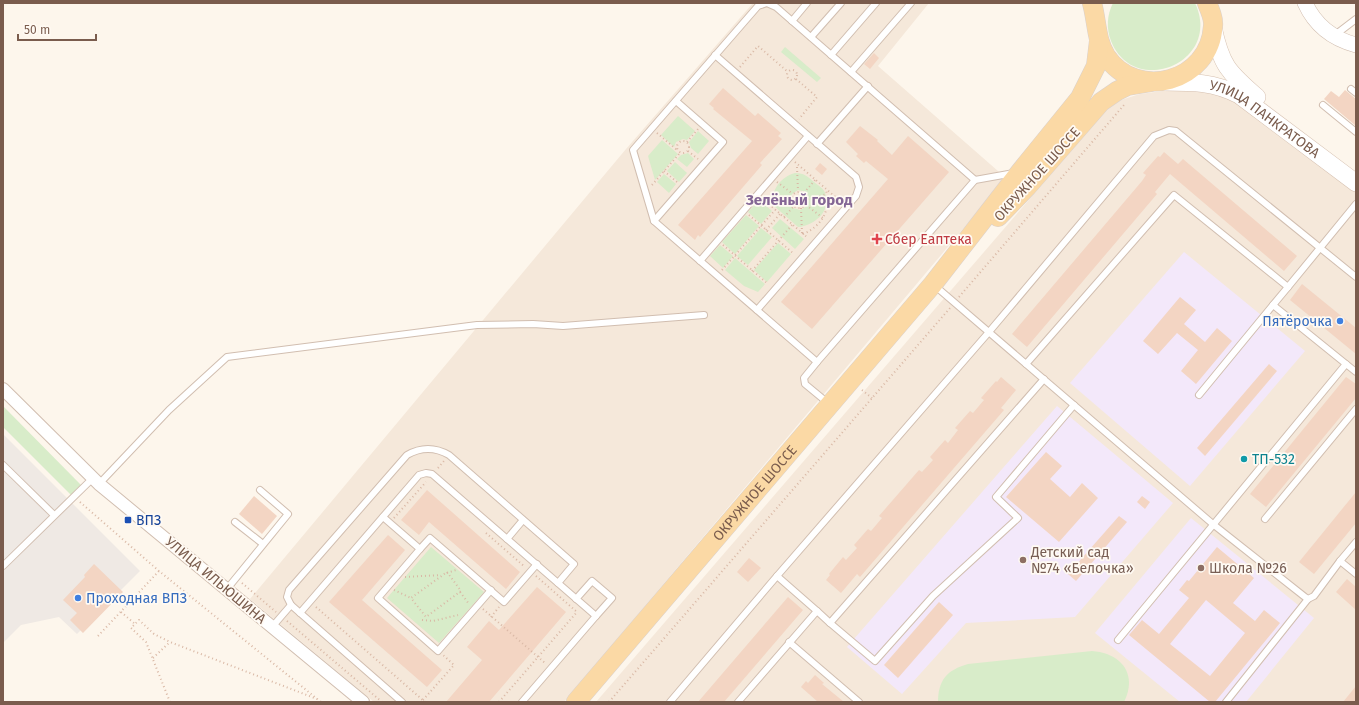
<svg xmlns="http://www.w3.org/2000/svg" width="1359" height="705" font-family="'Fira Sans',sans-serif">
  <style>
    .residential { fill: #f5e8da }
    .industrial { fill: #efe9e4 }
    .education { fill: #f3e8fa }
    .green { fill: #d8ecc9; fill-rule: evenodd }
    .building { fill: #f3d5c3; fill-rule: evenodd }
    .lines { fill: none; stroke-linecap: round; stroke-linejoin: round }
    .service-casing { stroke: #d1beb0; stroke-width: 8 }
    .minor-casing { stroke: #d1beb0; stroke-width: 14 }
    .tertiary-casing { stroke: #d1beb0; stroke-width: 16 }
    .secondary-casing { stroke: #d6c0b0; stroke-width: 18 }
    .primary-casing { stroke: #dad1cd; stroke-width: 20 }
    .path { stroke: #d9b8a5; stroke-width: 2; stroke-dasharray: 1 3; stroke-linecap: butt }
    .service { stroke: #fff; stroke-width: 6 }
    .minor { stroke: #fff; stroke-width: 12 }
    .tertiary { stroke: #fff; stroke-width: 15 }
    .secondary { stroke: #fff; stroke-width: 17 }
    .primary { stroke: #fbd9a5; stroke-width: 19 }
    .health-dot { fill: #e0444e; stroke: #fffaf3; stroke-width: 1.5 }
    .shop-dot { fill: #3f7fe0; stroke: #fffaf3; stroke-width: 1.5 }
    .culture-dot { fill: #0f9aa8; stroke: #fffaf3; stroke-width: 1.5 }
    .transit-dot { fill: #1a4fb4; stroke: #fffaf3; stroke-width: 1.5 }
    .education-dot { fill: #8d6e63; stroke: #fffaf3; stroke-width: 1.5 }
    .labels { text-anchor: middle; stroke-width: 3.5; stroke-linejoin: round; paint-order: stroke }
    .street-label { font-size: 14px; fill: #7a5c4d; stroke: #fffaf3 }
    .health-label { font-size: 14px; fill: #be3a42; stroke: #fffaf3; text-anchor: start }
    .shop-label { font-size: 14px; fill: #366cbe; stroke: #fffaf3; text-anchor: end }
    .culture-label { font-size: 14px; fill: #0d838f; stroke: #fffaf3; text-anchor: start }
    .transit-label { font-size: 14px; fill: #164399; stroke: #fffaf3; text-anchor: start }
    .education-label { font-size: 14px; fill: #785e54; stroke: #fffaf3; text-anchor: start }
    .neighbourhood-label { font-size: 15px; font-weight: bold; fill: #846695; stroke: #fffaf3 }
  </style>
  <rect width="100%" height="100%" fill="#fdf6ec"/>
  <g class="residential">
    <polygon points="753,3 929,3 878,66 1006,178 564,702 374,702 250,599 626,149"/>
    <polygon points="1185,88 1225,92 1356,190 1356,702 596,702 1109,107 1121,100 1140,94"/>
  </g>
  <polygon class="industrial" points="3,434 140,571 77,634 59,617 21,625 3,643"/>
  <g class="education">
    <polygon points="1184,252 1305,351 1190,486 1070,383"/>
    <polygon points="1057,406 1173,503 1075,617 966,623 902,694 847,647"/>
    <polygon points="1191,518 1314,618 1246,702 1180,702 1095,633"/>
  </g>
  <g class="green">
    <path d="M1113 3H1195C1223 62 1134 99 1111 41 1106 28 1107 15 1113 3Z"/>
    <polygon points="785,47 821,78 817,82 781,52"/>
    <polygon points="678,116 695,131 687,140 683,139 676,142 674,147 661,135"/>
    <polygon points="698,131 709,141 698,154 691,148 689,142"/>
    <polygon points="662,140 678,154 655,180 648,156"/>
    <polygon points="688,153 694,159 687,167 677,159 681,155"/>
    <polygon points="675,162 687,173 679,182 667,171"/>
    <path d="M795 173C805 173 808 177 814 182 818 185 824 189 825 193 832 211 814 226 798 227L773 205C771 189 781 177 795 173ZM798 190 806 192 809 199 807 206 800 210 793 208 789 201 792 194Z"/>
    <polygon points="664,174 676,184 669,193 657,182"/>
    <polygon points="759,200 772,211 761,224 748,212"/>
    <polygon points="746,215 759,226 735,254 722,242"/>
    <polygon points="780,219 804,239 795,249 772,228"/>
    <polygon points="761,228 772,237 748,265 737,256"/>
    <polygon points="778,243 791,254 767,282 754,270"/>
    <polygon points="720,245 733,256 723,268 710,256"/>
    <polygon points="735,258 765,284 758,292 744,286 725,270"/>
    <polygon points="3,406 81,485 71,495 3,427"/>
    <polygon points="431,547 484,592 439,643 387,598"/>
    <path d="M1092 651C1121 653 1138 674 1124 702H938C938 680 947 670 968 664Z"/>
  </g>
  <g class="building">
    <polygon points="874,53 879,58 870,69 864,64"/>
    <polygon points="723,88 755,116 758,113 781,133 778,136 782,139 760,163 762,165 700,237 698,235 695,240 678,225 752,141 713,109 714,108 709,104"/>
    <polygon points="1345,90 1356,99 1356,126 1324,99 1331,91 1339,97"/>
    <polygon points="860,126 878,140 877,141 892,155 908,136 949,172 812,329 781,302 888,179 866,161 864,163 856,156 858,154 846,142"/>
    <polygon points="1164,152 1178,164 1183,159 1297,256 1284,271 1170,174 1155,192 1157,194 1027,347 1012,334 1142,181 1146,175 1143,173 1158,156 1160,157"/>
    <polygon points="820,163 827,169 822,175 815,169"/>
    <polygon points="1302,284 1356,328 1356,354 1290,300"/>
    <polygon points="1180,297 1196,310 1184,324 1205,342 1217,328 1232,341 1196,384 1181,371 1198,350 1177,333 1158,354 1143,341"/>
    <polygon points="1269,364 1277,371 1205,456 1197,448"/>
    <polygon points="1001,377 1016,390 1001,408 1004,410 860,577 857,574 841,593 826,580 830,575 829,574 843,557 846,560 857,548 854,545 868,529 871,531 882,518 879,516 919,470 922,472 933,460 930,457 945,440 948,443 958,430 955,428 970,411 973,413 984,400 981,398 996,381 997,382"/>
    <polygon points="1346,377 1356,384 1356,398 1266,507 1250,494"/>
    <polygon points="1046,452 1062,466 1050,479 1070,497 1082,483 1098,498 1059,542 1006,497"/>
    <polygon points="427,490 520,572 506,589 429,522 419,535 401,520"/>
    <polygon points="1356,492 1356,523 1314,574 1299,562"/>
    <polygon points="254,496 277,516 262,534 239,514"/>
    <polygon points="1142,496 1150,502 1145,509 1137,502"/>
    <polygon points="1119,516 1127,522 1076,581 1068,574"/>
    <polygon points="388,535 405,550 362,600 442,670 427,687 329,602"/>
    <path d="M1217 547 1254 578 1233 603 1255 621 1264 610 1280 623 1215 702H1210L1129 635 1142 620 1159 634 1189 598 1179 590 1187 580 1189 581ZM1206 600 1245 633 1210 676 1170 644Z"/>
    <polygon points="749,558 761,568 748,582 737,572"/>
    <polygon points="94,564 123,592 83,633 70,620 77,613 63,600 85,577 84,575"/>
    <polygon points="1347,579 1356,587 1356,610 1336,592"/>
    <polygon points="537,587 566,612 489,702 446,702 482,660 467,647 489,621 499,630"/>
    <polygon points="788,597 803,610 724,702 698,702"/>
    <polygon points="939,602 953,615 898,678 884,665"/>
    <polygon points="815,675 824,683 822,684 844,702 818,702 801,687 806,681 808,683"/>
    <polygon points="1356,686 1356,702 1343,702"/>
  </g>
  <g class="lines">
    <g class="service-casing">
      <g id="service">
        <polyline points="792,21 807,3"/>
        <polyline points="1335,35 1356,19"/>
        <polyline points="811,37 841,3"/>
        <polyline points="715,55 856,177 859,187 856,196 757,310"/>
        <polyline points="831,55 876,3"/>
        <polyline points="851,72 911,3"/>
        <polyline points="1351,89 1356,93"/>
        <polyline points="1323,105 1356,132"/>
        <polyline points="817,144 868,86"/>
        <polyline points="654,221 723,142 676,101"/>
        <polyline points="700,261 808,136"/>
        <polyline points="934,285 1026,364 1174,195 1288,287 1356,204"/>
        <polyline points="817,362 654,221 633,150 758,6 767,3 776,7 975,180"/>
        <polyline points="1026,364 1214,525 1305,597 1308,599 1314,596 1340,561"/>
        <polyline points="1346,364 1356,372"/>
        <polyline points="1199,395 1273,305"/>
        <polyline points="828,403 805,384 804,378 817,362 975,180 1014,173"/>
        <polyline points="3,465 54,515"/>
        <polyline points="99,484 169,410 227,357 477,325 533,324 563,326 704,315"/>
        <polyline points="383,517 420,549 378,598 438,651 491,590"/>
        <polyline points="1265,519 1356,409"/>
        <polyline points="235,522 263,544"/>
        <polyline points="507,539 523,520"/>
        <polyline points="1356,542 1340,561 1356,574"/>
        <polyline points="420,549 430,538 504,602 537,564"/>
        <polyline points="3,566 93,478"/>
        <polyline points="227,589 288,514 260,490"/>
        <polyline points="576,599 592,581 612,598 596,616"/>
        <polyline points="817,611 830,623 1044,379"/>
        <polyline points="300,613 419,475 426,473 432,474 596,616 522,702"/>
        <polyline points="830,623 875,661 933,596 1018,518 996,497 1074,405"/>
        <polyline points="272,627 291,605"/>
        <polyline points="1118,640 1346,364 1273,305 1288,287"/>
        <polyline points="789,642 859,702"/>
        <path d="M402 702 291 605 287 597 289 590 407 455C421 447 435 447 449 455L574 564 558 583"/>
        <polyline points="670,702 777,576"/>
        <polyline points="738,702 817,611 777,576 989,332 1154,136 1169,130 1176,131 1356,277"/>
        <polyline points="1226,702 1308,599"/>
      </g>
    </g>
    <g class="minor-casing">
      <polyline id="minor" points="3,389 99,484 363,702"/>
    </g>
    <g class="tertiary-casing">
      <path id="tertiary" d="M1305 3C1315 25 1333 39 1356 45"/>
    </g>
    <g class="secondary-casing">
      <g id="secondary">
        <path d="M1213 27C1221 65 1228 72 1257 97"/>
        <path id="s1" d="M1165 82C1192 82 1214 82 1239 95L1356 183"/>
      </g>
    </g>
    <g class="primary-casing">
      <g id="primary">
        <path d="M1092 3C1097 21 1096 40 1106 56 1137 102 1210 82 1213 26 1214 19 1210 10 1207 3"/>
        <polyline points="998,217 1027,187 1101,102 1117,91 1127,86 1151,82"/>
        <path id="s2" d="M576 702 933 284 1020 172 1080 98 1096 66 1099 41"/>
      </g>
    </g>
    <g class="path">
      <polyline points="740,67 758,46 788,72"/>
      <circle cx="792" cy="75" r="5"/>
      <polyline points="796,79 817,97 799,119"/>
      <polyline points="657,133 677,150"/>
      <circle cx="683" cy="147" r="6"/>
      <polyline points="687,142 698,129"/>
      <polyline points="688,151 698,159"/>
      <polyline points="795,162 840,201"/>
      <polyline points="797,167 798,191"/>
      <polyline points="664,171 677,182"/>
      <polyline points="777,182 793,194"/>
      <polyline points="652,185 680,153"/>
      <circle cx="799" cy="200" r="8"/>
      <polyline points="804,193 815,180"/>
      <polyline points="763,199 808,238"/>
      <polyline points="808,199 827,194"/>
      <polyline points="772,205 772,190"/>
      <polyline points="806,205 823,218"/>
      <polyline points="772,206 791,201"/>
      <polyline points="801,208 802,233"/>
      <polyline points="749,215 794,254"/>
      <polyline points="784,217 794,206"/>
      <polyline points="766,230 780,214"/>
      <path d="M803 234C822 226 831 210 826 190"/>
      <polyline points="723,245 768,284"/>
      <polyline points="722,270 775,210"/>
      <polyline points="752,271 792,225"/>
      <polyline points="959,297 1124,105"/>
      <polyline points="862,390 872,398"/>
      <polyline points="438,468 444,461"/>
      <polyline points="80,502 159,571 321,702"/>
      <polyline points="394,518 426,482"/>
      <polyline points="486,533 525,567"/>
      <polygon points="447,572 461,591 426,617 411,598"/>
      <polyline points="447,573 456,570"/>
      <polyline points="536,576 577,612"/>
      <polyline points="405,577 441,575"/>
      <polyline points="242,583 276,612"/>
      <polyline points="394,590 411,598"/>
      <polyline points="460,592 469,604"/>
      <polyline points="316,607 425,702"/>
      <polyline points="483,609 545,663"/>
      <polyline points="121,612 135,624"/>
      <polyline points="491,617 499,607"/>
      <polyline points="422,620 433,621 458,615"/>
      <polyline points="287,621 382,702"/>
      <polyline points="98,636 159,571"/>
      <polyline points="153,658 170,642"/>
      <polyline points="423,700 454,665 443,655"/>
      <polyline points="170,702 146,642 131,628 139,620 154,634 170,642 317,699"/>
      <polyline points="499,702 577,612"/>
      <polyline points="609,702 950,308"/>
    </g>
    <use href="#service" class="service"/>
    <use href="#minor" class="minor"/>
    <use href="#tertiary" class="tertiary"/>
    <use href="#secondary" class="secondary"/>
    <use href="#primary" class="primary"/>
  </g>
  <path class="health-dot" d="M875 233h4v4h4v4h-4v4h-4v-4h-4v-4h4z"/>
  <g class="shop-dot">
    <circle cx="1340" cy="321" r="4"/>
    <circle cx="78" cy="598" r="4"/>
  </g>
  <circle class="culture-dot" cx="1244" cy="459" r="4"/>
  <rect class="transit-dot" x="124" y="516" width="8" height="8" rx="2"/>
  <g class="education-dot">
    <circle cx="1023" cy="560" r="4"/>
    <circle cx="1201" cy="568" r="4"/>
  </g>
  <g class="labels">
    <g class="street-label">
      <text dy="5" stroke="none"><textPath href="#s1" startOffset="110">УЛИЦА ПАНКРАТОВА</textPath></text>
      <text transform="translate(1037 174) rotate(-48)" y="5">ОКРУЖНОЕ ШОССЕ</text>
      <text dy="5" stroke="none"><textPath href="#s2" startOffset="275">ОКРУЖНОЕ ШОССЕ</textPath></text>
      <text transform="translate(216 580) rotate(40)" y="5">УЛИЦА ИЛЬЮШИНА</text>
    </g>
    <g class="health-label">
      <text x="885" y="244">Сбер Еаптека</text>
    </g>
    <g class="shop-label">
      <text x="1332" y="326">Пятёрочка</text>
      <text x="86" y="603" text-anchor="start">Проходная ВПЗ</text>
    </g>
    <g class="culture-label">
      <text x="1252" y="464">ТП-532</text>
    </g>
    <g class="transit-label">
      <text x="136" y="525">ВПЗ</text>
    </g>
    <g class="education-label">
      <text x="1031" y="557">Детский сад<tspan x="1031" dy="16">№74 «Белочка»</tspan></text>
      <text x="1209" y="573">Школа №26</text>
    </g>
    <g class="neighbourhood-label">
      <text x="799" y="205">Зелёный город</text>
    </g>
  </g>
  <rect width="1359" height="705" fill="none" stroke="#7a5c4d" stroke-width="8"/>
  <path d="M18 34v6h78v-6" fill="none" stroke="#7a5c4d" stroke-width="2"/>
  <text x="24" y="34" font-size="12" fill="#7a5c4d" stroke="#fffaf3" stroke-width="3" paint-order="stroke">50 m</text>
</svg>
